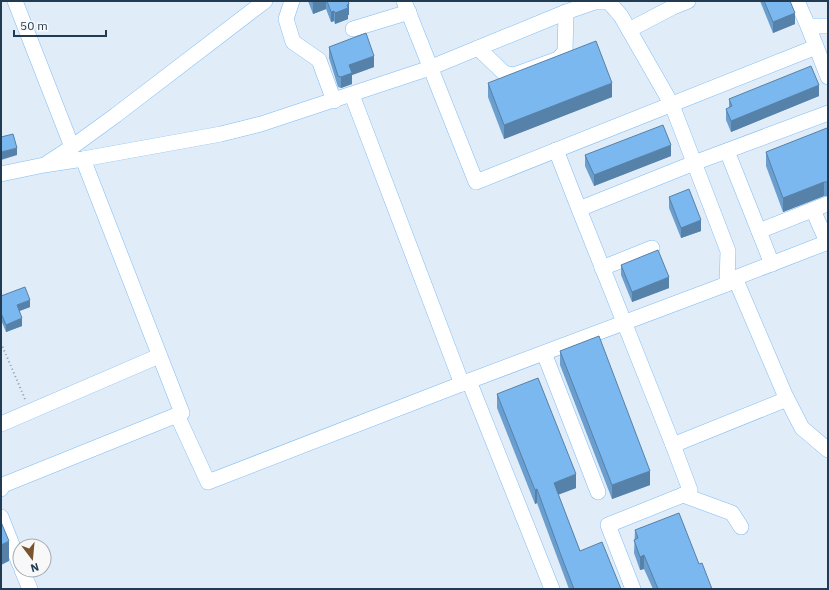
<svg xmlns="http://www.w3.org/2000/svg" width="829" height="590" font-family="'IBM Plex Sans',sans-serif">
  <style>
    .lines { fill: none; stroke-linecap: round; stroke-linejoin: round }
    .minor-casing { stroke: #7fbdf5; stroke-width: 16 }
    .path { stroke: #8b9dae; stroke-width: 2; stroke-dasharray: 1 3; stroke-linecap: butt }
    .minor { stroke: #fff; stroke-width: 15 }
    .wall { fill: #6a9ece }
    .shaded-wall { fill: #5681a8 }
    .building { fill: #7bb8f0; stroke: #5681a8 }
  </style>
  <rect width="100%" height="100%" fill="#e0ecf8"/>
  <g class="lines">
    <g class="minor-casing">
      <g id="minor">
        <polyline points="15,1 72,147"/>
        <polyline points="292,1 286,19 293,42 319,60 334,101"/>
        <polyline points="404,1 476,182 816,47"/>
        <polyline points="797,1 808,26 828,26"/>
        <polyline points="808,26 828,77"/>
        <polyline points="353,29 409,12"/>
        <polyline points="629,30 673,7 688,1"/>
        <polyline points="478,48 504,73 514,75 558,59 565,52 566,12"/>
        <polyline points="352,95 462,384"/>
        <polyline points="556,150 579,209"/>
        <polyline points="727,151 772,264"/>
        <polyline points="49,162 72,147 116,115 265,1"/>
        <polyline points="1,174 44,165 83,159 221,134 261,124 427,69 566,12 595,2 609,2 621,16 672,105 728,251 727,284"/>
        <polyline points="813,210 827,242"/>
        <polyline points="759,231 827,204"/>
        <polyline points="602,268 652,248"/>
        <polyline points="735,278 785,395 802,428 828,450"/>
        <polyline points="544,353 598,492"/>
        <polyline points="469,381 552,589"/>
        <polyline points="177,415 208,482 469,381 727,284 735,278 828,242"/>
        <polyline points="1,424 159,356"/>
        <polyline points="673,445 787,399"/>
        <polyline points="1,489 3,485 182,413 83,159"/>
        <polyline points="683,495 732,513 741,527"/>
        <polyline points="1,517 20,565"/>
        <polyline points="22,570 30,589"/>
        <polyline points="633,589 608,525 683,495 690,490 673,445 579,209 694,163 828,113"/>
      </g>
    </g>
    <polyline class="path" points="1,343 25,399"/>
    <use href="#minor" class="minor"/>
  </g>
  <g class="wall">
    <polygon points="308,1 348,1 349,15 348,15 348,19 335,24 334,21 331,22 326,9 313,14"/>
    <polygon points="760,1 790,1 795,24 773,33"/>
    <polygon points="329,47 374,67 352,75 352,84 341,88 338,87 329,58"/>
    <polygon points="488,83 612,97 504,139 488,97"/>
    <polygon points="819,96 731,132 726,120 726,109 729,108 729,99"/>
    <polygon points="828,130 828,196 824,196 783,212 766,166 766,152"/>
    <polygon points="585,155 671,156 594,186 585,166"/>
    <polygon points="669,197 701,231 681,238 669,208"/>
    <polygon points="621,265 669,288 632,302 621,275"/>
    <polygon points="1,296 30,307 19,311 22,326 6,332 1,320"/>
    <polygon points="560,351 650,485 612,499 560,365"/>
    <polygon points="497,394 576,488 558,495 580,551 621,589 569,589 537,503 535,504 497,408"/>
    <polygon points="635,530 699,564 712,589 653,589 644,569 640,570 634,553"/>
  </g>
  <g class="shaded-wall">
    <polygon points="319,1 326,1 326,9 313,14 313,3"/>
    <polygon points="349,4 349,15 348,15 348,19 335,24 335,13 347,5"/>
    <polygon points="334,11 334,21 331,22 331,12"/>
    <polygon points="795,13 795,24 773,33 773,22"/>
    <polygon points="2,44 2,58 1,59 1,45"/>
    <polygon points="374,56 374,67 352,75 352,84 341,88 341,77 349,65"/>
    <polygon points="612,83 612,97 504,139 504,125"/>
    <polygon points="819,85 819,96 731,132 731,121"/>
    <polygon points="671,145 671,156 594,186 594,175"/>
    <polygon points="17,148 17,155 1,160 1,152"/>
    <polygon points="824,182 824,196 783,212 783,198"/>
    <polygon points="701,220 701,231 681,238 681,228"/>
    <polygon points="669,277 669,288 632,302 632,292"/>
    <polygon points="30,300 30,307 17,312 17,305"/>
    <polygon points="22,318 22,326 6,332 6,325"/>
    <polygon points="650,471 650,485 612,499 612,485"/>
    <polygon points="576,474 576,488 554,496 554,483"/>
    <polygon points="537,489 537,503 535,504 535,490"/>
    <polygon points="9,541 9,561 1,565 1,545"/>
    <polygon points="644,555 644,569 640,570 640,557"/>
  </g>
  <g class="building">
    <polygon points="312,1 319,1 313,3"/>
    <polygon points="327,1 348,1 349,4 347,5 348,8 335,13 334,11 331,12"/>
    <polygon points="764,1 790,1 795,13 773,22"/>
    <polygon points="366,33 374,56 349,65 352,73 341,77 338,76 329,47"/>
    <polygon points="596,41 612,83 504,125 488,83"/>
    <polygon points="811,66 819,85 731,121 726,109 732,106 729,99"/>
    <polygon points="663,125 671,145 594,175 585,155"/>
    <polygon points="827,128 828,130 828,182 824,182 783,198 766,152"/>
    <polygon points="13,134 17,148 1,152 1,137"/>
    <polygon points="689,189 701,220 681,228 669,197"/>
    <polygon points="658,250 669,277 632,292 621,265"/>
    <polygon points="25,287 30,300 17,305 22,318 6,325 1,313 1,296"/>
    <polygon points="599,336 650,471 612,485 560,351"/>
    <polygon points="538,378 576,474 554,483 580,551 602,542 621,589 574,589 562,558 537,489 535,490 497,394"/>
    <polygon points="679,513 699,564 702,563 712,589 658,589 644,555 640,557 634,540 638,538 635,530"/>
    <polygon points="1,522 9,541 1,545"/>
  </g>
  <rect width="829" height="590" fill="none" stroke="#213b52" stroke-width="4"/>
  <g transform="translate(32 558) rotate(164)"><circle r="19" fill="#f8f8f8" stroke="#a2acb6"/>
  <path d="M0-3L7 15L0 10L-7 15Z" fill="#79552e"/>
  <text y="-6" font-size="11" font-weight="bold" text-anchor="middle" fill="#213b52">N</text>
  </g>
  <path d="M14 30v6h92v-6" fill="none" stroke="#213b52" stroke-width="2"/>
  <text x="20" y="30" font-size="12" fill="#213b52" stroke="#f8f8f8" stroke-width="3" paint-order="stroke">50 m</text>
</svg>
